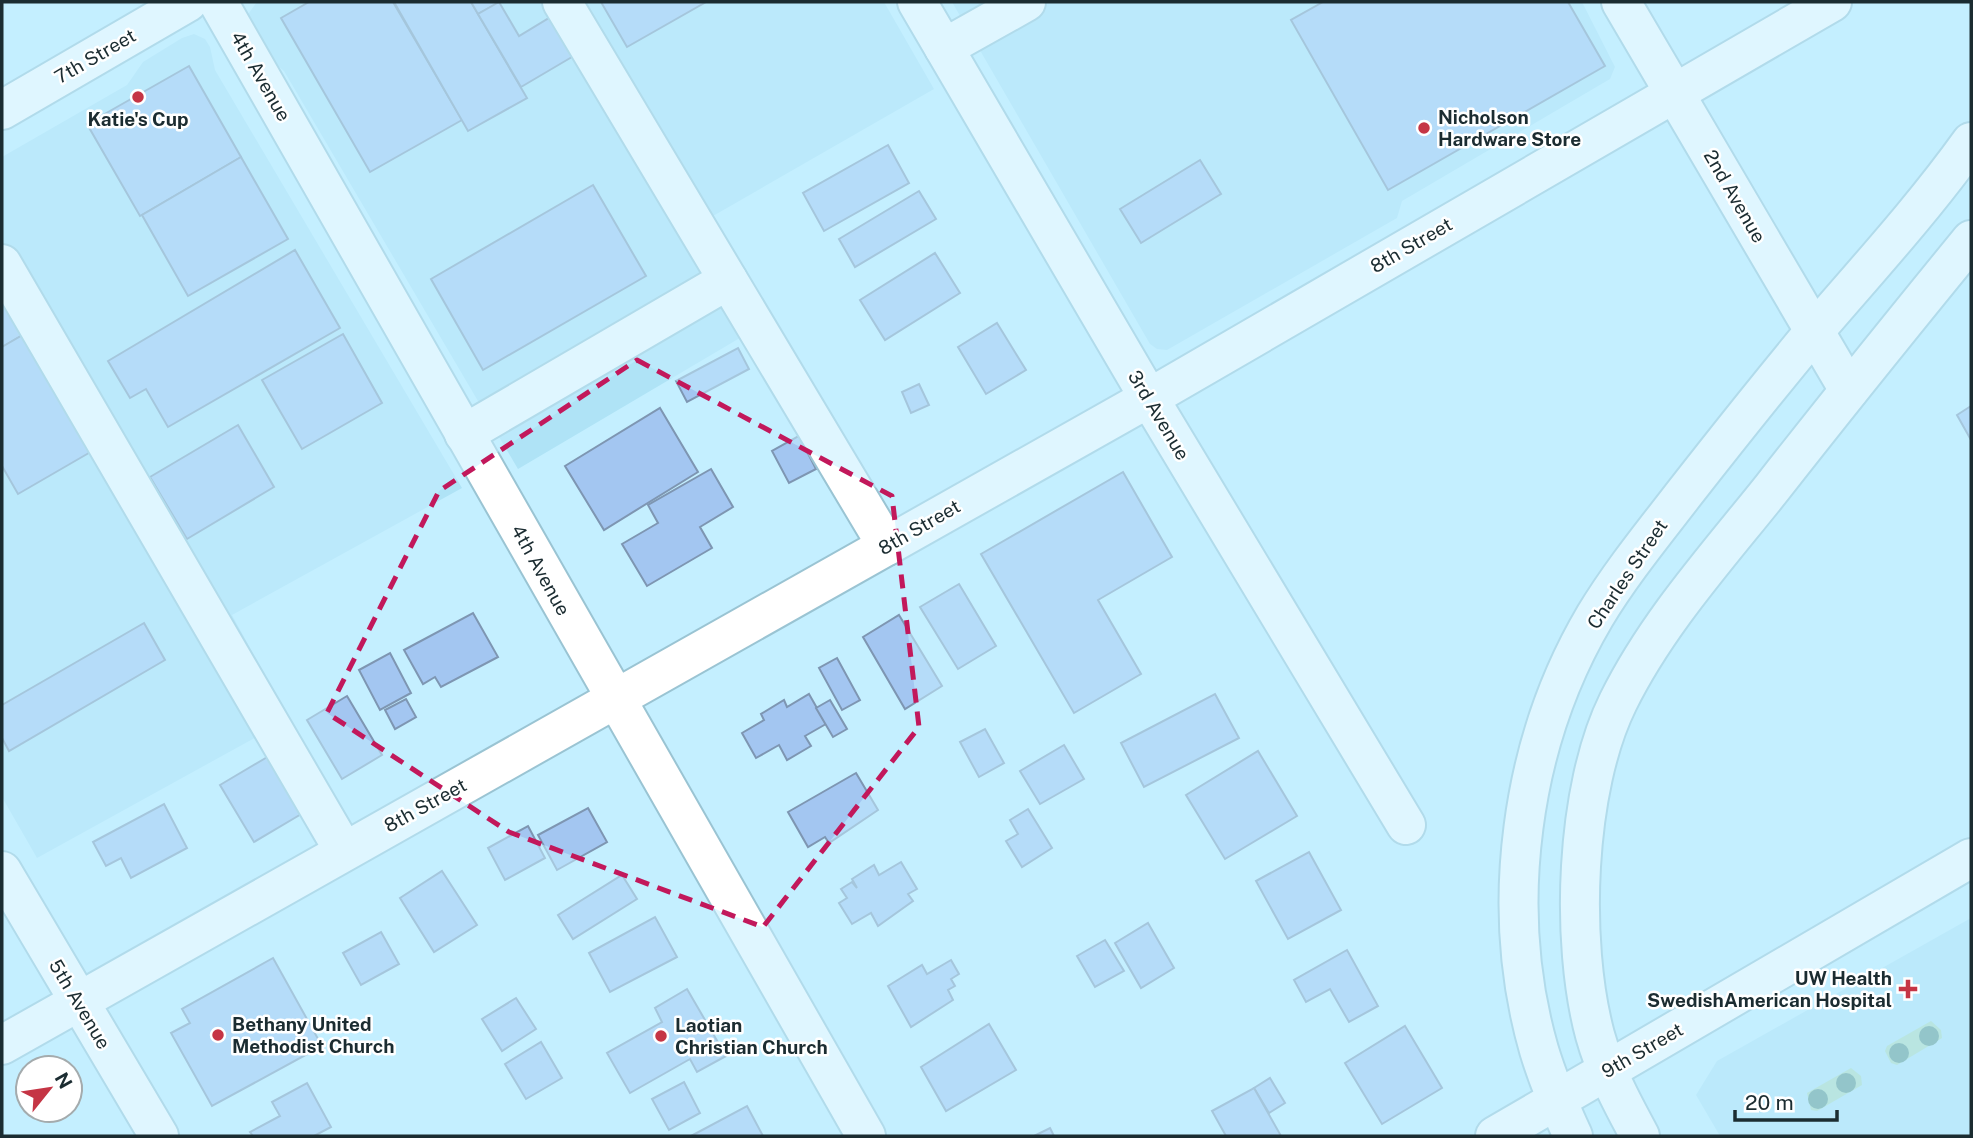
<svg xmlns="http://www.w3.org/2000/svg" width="1973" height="1138" font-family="'Public Sans',sans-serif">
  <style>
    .built { fill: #afe3f6 }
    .green { fill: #aadabd }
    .building { fill: #a3c6f1; stroke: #7e96b2; stroke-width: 2 }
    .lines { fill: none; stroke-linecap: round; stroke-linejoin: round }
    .minor-casing { stroke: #9ac4d3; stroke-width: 42 }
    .major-casing { stroke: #9ac4d3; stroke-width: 42 }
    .minor { stroke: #fff; stroke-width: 38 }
    .major { stroke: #fff; stroke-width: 38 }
    .tree { fill: #58938a }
    .marked { fill: none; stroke: #c2185b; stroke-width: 5; stroke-dasharray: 14 9; stroke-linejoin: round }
    .poi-dot { fill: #c53545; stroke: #fff; stroke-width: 2.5 }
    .labels { text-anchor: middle; stroke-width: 5; stroke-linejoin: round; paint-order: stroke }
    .street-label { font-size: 19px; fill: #1b2c31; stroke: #fff }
    .poi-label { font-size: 19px; font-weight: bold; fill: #1b2c31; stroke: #fff; text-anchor: start }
  </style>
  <rect width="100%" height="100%" fill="#c4efff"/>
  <g class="built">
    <polygon points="257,2 884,2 934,89 706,220 767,322 518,469 284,71 273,62 246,17"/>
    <polygon points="952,2 1582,2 1615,67 1610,79 1402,201 1397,218 1167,350 1157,349 1150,344"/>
    <polygon points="194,34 205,39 210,47 215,70 462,488 232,615 289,719 37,858 2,797 2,157 127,85 143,62 182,38"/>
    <polygon points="1971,918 1971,1136 1720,1136 1696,1095 1717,1061"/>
  </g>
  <g class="green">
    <polygon points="1931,1021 1941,1030 1942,1038 1897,1065 1891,1063 1885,1051 1887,1046"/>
    <polygon points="1851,1068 1861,1076 1862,1085 1817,1111 1811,1110 1807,1093"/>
  </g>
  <g class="building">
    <polygon points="309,2 393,2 462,120 370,172 281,18"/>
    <polygon points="394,2 471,2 527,98 468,131"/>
    <polygon points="471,2 500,2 478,14"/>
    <polygon points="499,2 519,36 554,15 577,54 521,87 478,14"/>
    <polygon points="601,2 706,2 627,47"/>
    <polygon points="1323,2 1568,2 1605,66 1388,190 1291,20"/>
    <polygon points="189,66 241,157 140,216 87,124"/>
    <polygon points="888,145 909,183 824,231 803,193"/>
    <polygon points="241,157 288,239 188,296 142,215"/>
    <polygon points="1200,160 1221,194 1141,243 1120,209"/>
    <polygon points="593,185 646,276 483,370 431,279"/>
    <polygon points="919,191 936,219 855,267 839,239"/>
    <polygon points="295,250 340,328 168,427 146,389 130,398 108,361"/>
    <polygon points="935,253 960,293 885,340 860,300"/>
    <polygon points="2,282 26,333 2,347"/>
    <polygon points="997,323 1026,370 986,394 958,347"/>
    <polygon points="26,333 94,450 18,494 2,466 2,347"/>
    <polygon points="343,334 382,403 302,449 262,380"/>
    <polygon points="738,348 749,369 687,402 676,381"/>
    <polygon points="919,384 929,405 911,413 902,392"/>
    <polygon points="1971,406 1971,440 1957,415"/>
    <polygon points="660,408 698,472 604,530 565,466"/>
    <polygon points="238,425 274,487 187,539 150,477"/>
    <polygon points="799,436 816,469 789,483 772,451"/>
    <polygon points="711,469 733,507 700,527 712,548 647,586 622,544 658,523 648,505"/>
    <polygon points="1123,472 1172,557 1098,600 1141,674 1074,713 981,554"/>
    <polygon points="959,584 996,646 958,669 920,607"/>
    <polygon points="473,613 498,657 441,687 435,677 423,684 404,650"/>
    <polygon points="899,615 942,686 905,709 863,637"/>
    <polygon points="144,623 165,660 9,751 2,738 2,705"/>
    <polygon points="390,653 411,693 380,710 359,670"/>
    <polygon points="837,658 860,700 842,710 819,668"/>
    <polygon points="809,694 826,724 805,736 811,746 787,760 779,745 756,758 742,733 764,720 761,714 784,700 787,707"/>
    <polygon points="1215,694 1239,738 1144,787 1121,743"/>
    <polygon points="347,696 382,755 342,779 307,720"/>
    <polygon points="406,699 416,717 395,729 385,710"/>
    <polygon points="830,700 847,729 833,737 816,708"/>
    <polygon points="985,729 1004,763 979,777 960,742"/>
    <polygon points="1064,745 1084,779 1040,804 1020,771"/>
    <polygon points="1258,751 1297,816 1225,859 1186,795"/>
    <polygon points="269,756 303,813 254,842 220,785"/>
    <polygon points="856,773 878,810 829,843 825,837 808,847 788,812"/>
    <polygon points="164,804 187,848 131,878 121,858 106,866 93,842"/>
    <polygon points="588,808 607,842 557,870 538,835"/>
    <polygon points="1028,809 1052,848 1022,867 1006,841 1018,834 1010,820"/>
    <polygon points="528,826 545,858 505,880 488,848"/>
    <polygon points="1309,852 1341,910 1288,939 1256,881"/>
    <polygon points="901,862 917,889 908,894 913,901 878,926 871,913 852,924 839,903 847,898 841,889 852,882 857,888 852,879 874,865 879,875"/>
    <polygon points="442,871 477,925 434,952 400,898"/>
    <polygon points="622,875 637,899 573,939 558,915"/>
    <polygon points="655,917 677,957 610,992 589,953"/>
    <polygon points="1148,923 1174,968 1141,988 1115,943"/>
    <polygon points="381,932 399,964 361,985 343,953"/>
    <polygon points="1105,940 1124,971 1095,987 1077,956"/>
    <polygon points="1347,950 1378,1006 1349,1022 1330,989 1306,1002 1294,980"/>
    <polygon points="273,958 322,1046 212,1106 171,1033 190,1023 182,1009"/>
    <polygon points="951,960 959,974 951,979 955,986 948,990 953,1000 911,1027 888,986 922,965 927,974"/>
    <polygon points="687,989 726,1056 697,1072 690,1059 630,1093 607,1053 662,1022 655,1008"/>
    <polygon points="516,998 536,1029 502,1051 482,1019"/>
    <polygon points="989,1024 1016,1070 946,1111 921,1067"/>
    <polygon points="1405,1026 1442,1088 1382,1124 1345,1063"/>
    <polygon points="541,1042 562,1078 526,1099 505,1064"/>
    <polygon points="1270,1078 1285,1103 1269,1113 1254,1088"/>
    <polygon points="684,1082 700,1113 669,1130 652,1099"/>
    <polygon points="307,1083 331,1127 314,1136 253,1136 250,1132 280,1116 272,1102"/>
    <polygon points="1254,1088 1281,1136 1226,1136 1212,1111"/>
    <polygon points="747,1106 763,1136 691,1136"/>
    <polygon points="1050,1128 1054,1136 1034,1136"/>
  </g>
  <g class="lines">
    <g class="minor-casing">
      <g id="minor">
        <polyline points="218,2 866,1136"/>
        <polyline points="562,2 887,546"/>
        <polyline points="917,2 1149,398 1406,825"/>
        <polyline points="1621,2 1849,390"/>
        <polyline points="944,48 1026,2"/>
        <polyline points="2,110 188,2"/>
        <polyline points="2,264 344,851"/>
        <polyline points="464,434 728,280"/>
        <polyline points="2,1045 1149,398 1832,2"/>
        <polyline points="1495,1136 1971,858"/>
      </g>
    </g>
    <g class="major-casing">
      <g id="major">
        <polyline points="2,871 159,1136"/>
        <path d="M1573 1136C1560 1108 1548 1080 1539 1050 1498 908 1520 743 1595 616 1621 573 1653 534 1683 495 1726 440 1769 386 1813 333 1867 270 1923 209 1971 142"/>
        <path d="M1640 1136C1622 1103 1605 1071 1595 1035 1570 942 1575 789 1618 702 1657 623 1717 557 1772 488 1837 405 1904 322 1971 240"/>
      </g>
    </g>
    <use href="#minor" class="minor"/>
    <use href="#major" class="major"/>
  </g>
  <g class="tree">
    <circle cx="1929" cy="1036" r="10"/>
    <circle cx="1899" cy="1053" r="10"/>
    <circle cx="1846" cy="1083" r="10"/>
    <circle cx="1818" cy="1099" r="10"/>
  </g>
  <path d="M0 0H1973V1138H0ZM637 360 892 496 919 727 763 927 509 832 327 713 439 491Z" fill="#c4efff" fill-opacity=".55" fill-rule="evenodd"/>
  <path class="marked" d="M637 360 892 496 919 727 763 927 509 832 327 713 439 491Z"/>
  <g class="poi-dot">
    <circle cx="138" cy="97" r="7"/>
    <circle cx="1424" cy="128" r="7"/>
    <path d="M1904.5 978.5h7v7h7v7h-7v7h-7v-7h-7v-7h7z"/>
    <circle cx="218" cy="1035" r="7"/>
    <circle cx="661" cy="1036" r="7"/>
  </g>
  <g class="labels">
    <g class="street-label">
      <text transform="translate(95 56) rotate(-30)" y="7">7th Street</text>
      <text transform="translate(261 76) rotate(60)" y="7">4th Avenue</text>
      <text transform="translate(1735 196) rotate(60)" y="7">2nd Avenue</text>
      <text transform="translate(1411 245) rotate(-30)" y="7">8th Street</text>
      <text transform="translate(1159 415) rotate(59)" y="7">3rd Avenue</text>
      <text transform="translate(919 527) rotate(-30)" y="7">8th Street</text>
      <text transform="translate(541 570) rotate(61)" y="7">4th Avenue</text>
      <text transform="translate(1627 574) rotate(-56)" y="7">Charles Street</text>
      <text transform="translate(425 805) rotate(-29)" y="7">8th Street</text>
      <text transform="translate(80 1004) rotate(59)" y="7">5th Avenue</text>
      <text transform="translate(1642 1050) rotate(-30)" y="7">9th Street</text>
    </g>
    <g class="poi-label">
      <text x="1438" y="124">Nicholson<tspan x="1438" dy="22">Hardware Store</tspan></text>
      <text x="138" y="126" text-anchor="middle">Katie's Cup</text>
      <text x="1892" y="985" text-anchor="end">UW Health<tspan x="1892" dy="22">SwedishAmerican Hospital</tspan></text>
      <text x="232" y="1031">Bethany United<tspan x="232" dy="22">Methodist Church</tspan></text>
      <text x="675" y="1032">Laotian<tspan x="675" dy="22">Christian Church</tspan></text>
    </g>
  </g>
  <rect width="1973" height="1138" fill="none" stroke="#1b2c31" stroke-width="7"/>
  <g transform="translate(49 1089) rotate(60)"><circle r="33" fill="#ffffff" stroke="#a4abad" stroke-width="2"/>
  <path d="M0-5L12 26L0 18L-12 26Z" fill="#c53545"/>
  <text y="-10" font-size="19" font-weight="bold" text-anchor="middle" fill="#1b2c31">N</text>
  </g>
  <path d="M1735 1110v10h102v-10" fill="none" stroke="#1b2c31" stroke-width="3.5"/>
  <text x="1745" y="1110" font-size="21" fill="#1b2c31" stroke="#ffffff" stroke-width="5" paint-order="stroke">20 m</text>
</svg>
